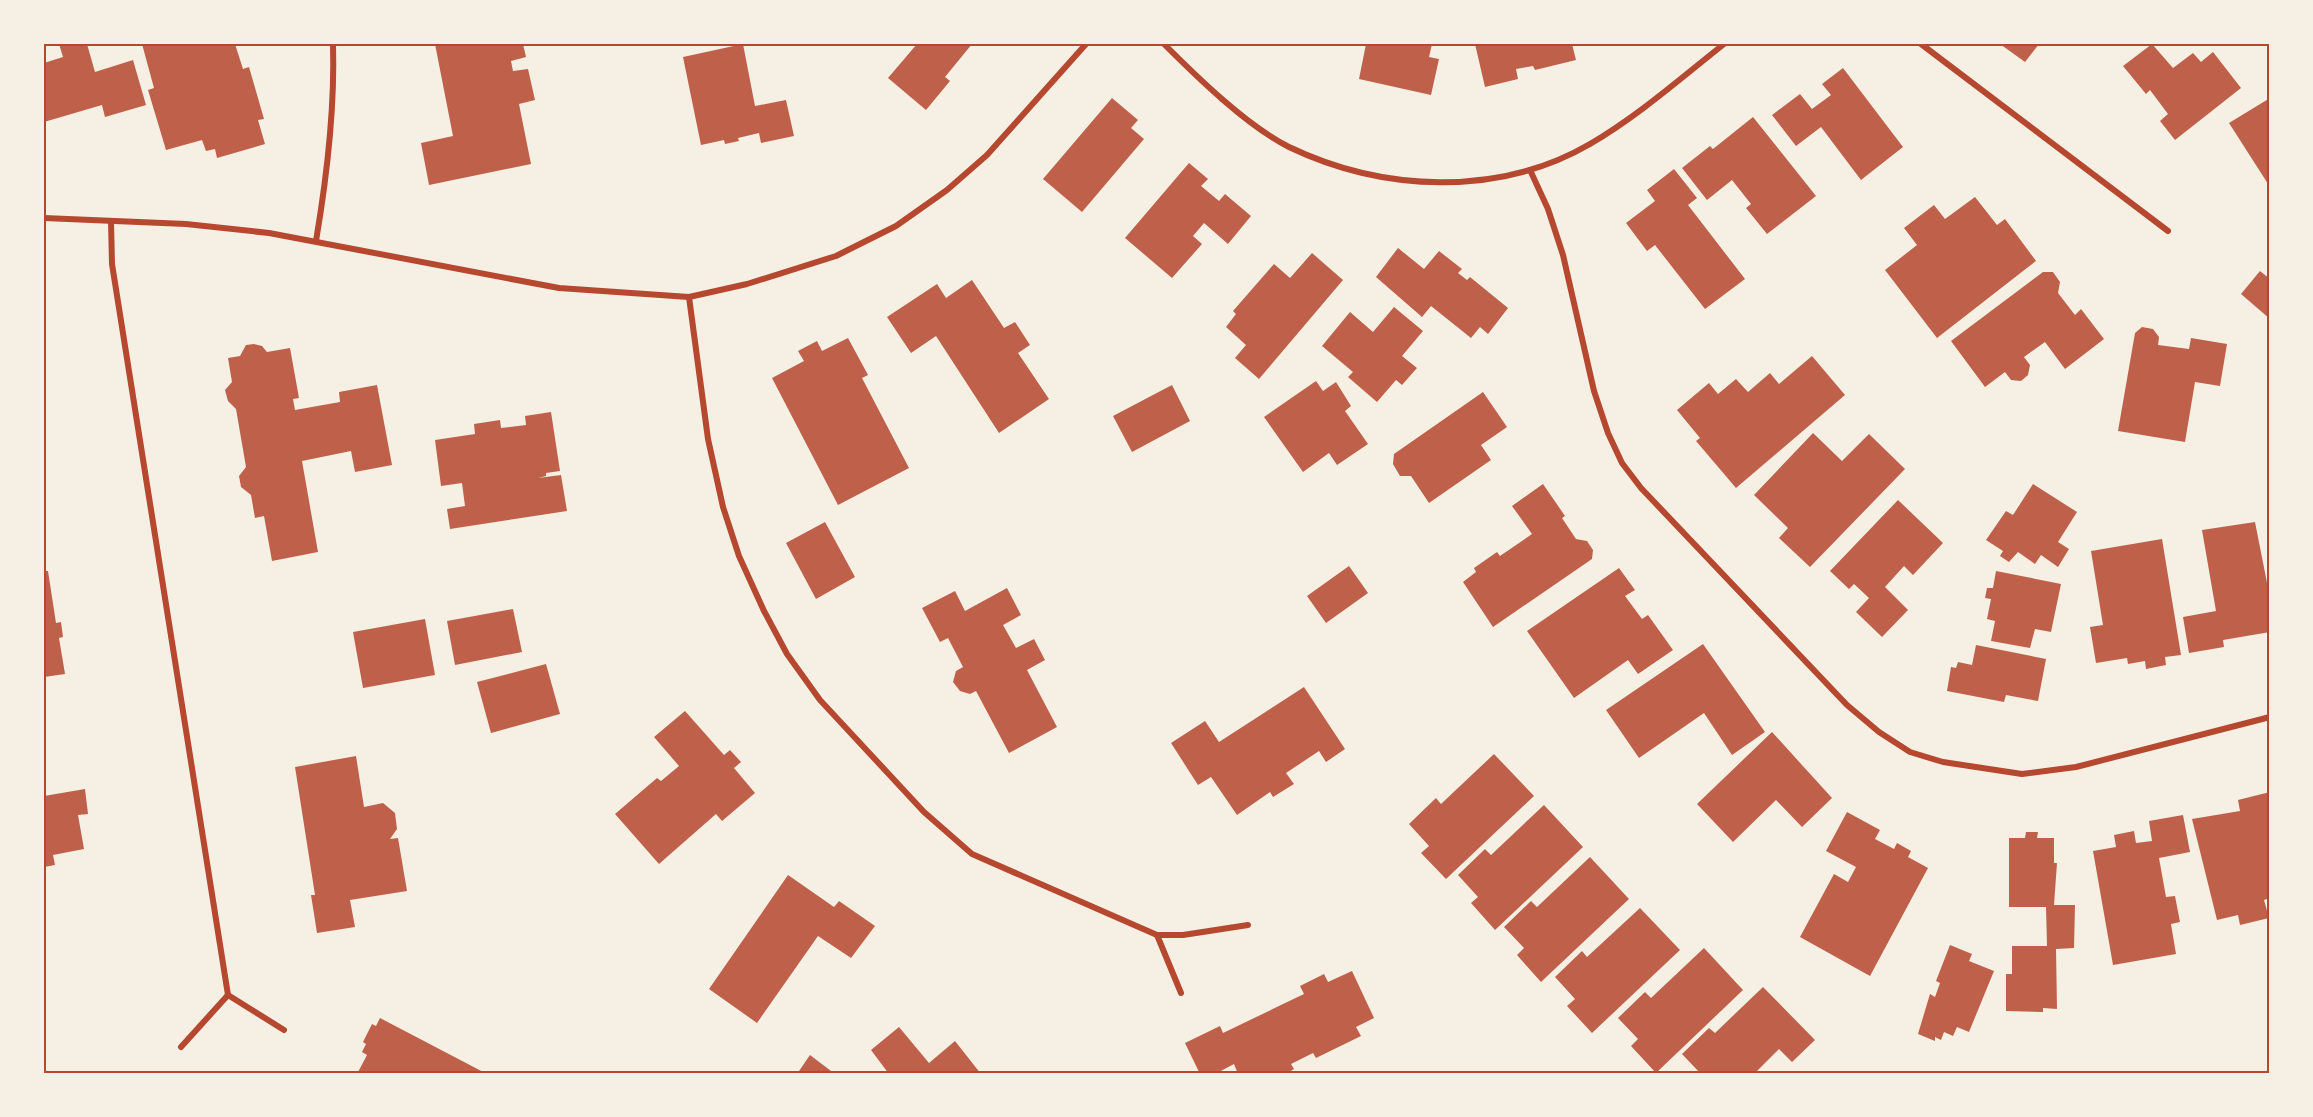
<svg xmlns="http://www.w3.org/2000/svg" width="2313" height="1117" font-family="'Source Sans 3',sans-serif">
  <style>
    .building { fill: #bf614a }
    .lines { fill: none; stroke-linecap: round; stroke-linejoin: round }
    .minor { stroke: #b5482f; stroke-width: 6 }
    .neatline { fill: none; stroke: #b5482f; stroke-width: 2 }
  </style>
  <rect width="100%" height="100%" fill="#f6efe4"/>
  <g class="building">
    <polygon points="59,44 87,44 95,72 133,60 146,105 105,117 102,105 44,122 44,63 63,57"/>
    <polygon points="142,44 235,44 243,69 249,67 264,119 258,120 265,144 217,158 215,149 206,151 202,140 166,150 148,90 154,88"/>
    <polygon points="435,44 523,44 526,57 511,61 513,71 528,69 535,100 519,104 531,164 429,185 421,143 453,136"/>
    <polygon points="743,44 755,106 786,100 794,136 761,143 759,133 738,138 739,141 725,144 724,140 701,145 683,57"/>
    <polygon points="917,44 972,44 945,77 950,81 926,110 888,78"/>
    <polygon points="1366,44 1432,44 1429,57 1439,59 1431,95 1359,79"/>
    <polygon points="1475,44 1572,44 1576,60 1535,70 1533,66 1516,69 1518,79 1485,87"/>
    <polygon points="2000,44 2039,44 2025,62"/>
    <polygon points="2152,44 2173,68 2193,53 2201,62 2213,52 2241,88 2175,140 2160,121 2168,114 2150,90 2146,94 2123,66"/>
    <polygon points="1843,68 1903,147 1861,180 1821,127 1796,146 1772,115 1800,94 1812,109 1831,95 1822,84"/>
    <polygon points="1112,98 1138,120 1131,128 1144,139 1082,212 1043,179"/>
    <polygon points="2270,98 2270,187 2229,123"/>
    <polygon points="1753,117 1816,196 1767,234 1746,208 1751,204 1732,180 1707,200 1682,168 1710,146 1713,149"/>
    <polygon points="1189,163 1208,179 1201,186 1219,201 1225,194 1251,216 1228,244 1204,223 1193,236 1202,244 1172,278 1125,238"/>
    <polygon points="1674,169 1697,198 1688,205 1745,279 1705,309 1655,245 1647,251 1626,223 1655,201 1647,190"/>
    <polygon points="1975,197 1997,225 2005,219 2036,261 1937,338 1885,270 1917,245 1904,228 1934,205 1945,219"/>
    <polygon points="1398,248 1424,269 1439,251 1462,269 1458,273 1467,280 1470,277 1508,308 1488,334 1480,327 1471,338 1431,306 1422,317 1376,277"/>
    <polygon points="1312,253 1343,280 1259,379 1235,358 1246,345 1226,327 1236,314 1233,311 1274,264 1290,278"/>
    <polygon points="2260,271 2270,279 2270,319 2241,294"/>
    <polygon points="2043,272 2053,272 2060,282 2058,293 2075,315 2081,309 2104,339 2065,369 2045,342 2024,357 2030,365 2028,375 2021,381 2011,380 2005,372 1985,387 1951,341"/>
    <polygon points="972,280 1004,328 1015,322 1030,345 1018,353 1049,399 999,433 936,336 911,353 887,317 937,284 946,298"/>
    <polygon points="1394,307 1423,331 1402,356 1417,368 1402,385 1396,380 1377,402 1348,377 1353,372 1322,346 1350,312 1373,332"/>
    <polygon points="2142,327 2153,329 2159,337 2158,345 2189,349 2191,338 2227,344 2220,386 2195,382 2185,442 2118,431 2135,333"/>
    <polygon points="848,338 868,375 862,378 909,468 838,505 772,378 804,361 798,351 817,341 822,351"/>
    <polygon points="254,344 262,346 267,352 290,348 299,398 293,399 295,410 340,402 339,392 377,385 392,465 355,472 351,451 302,461 318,552 272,561 264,516 255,518 251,495 241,487 239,476 246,467 236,409 228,401 225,390 232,382 228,358 240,356 246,345"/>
    <polygon points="1812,356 1845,395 1736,488 1696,441 1700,438 1677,410 1709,383 1718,394 1736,379 1748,392 1770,373 1779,384"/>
    <polygon points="1316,381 1323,391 1336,382 1351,406 1345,411 1368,444 1337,465 1329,453 1303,472 1264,417"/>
    <polygon points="1172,385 1190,421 1132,452 1113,416"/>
    <polygon points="1483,392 1507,427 1481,445 1491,460 1429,503 1411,476 1400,476 1393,464 1394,454"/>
    <polygon points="551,412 560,471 546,473 546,476 538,478 561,475 567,511 450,529 447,509 465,506 462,483 441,486 435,440 475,434 474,424 500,420 501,428 526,425 525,416"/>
    <polygon points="1813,433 1842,461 1869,434 1905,469 1810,567 1779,538 1788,528 1754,495"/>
    <polygon points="1543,484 1565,516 1562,518 1576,539 1587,541 1593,550 1592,559 1493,627 1463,582 1476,572 1474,568 1497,552 1500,556 1532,534 1512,506"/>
    <polygon points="2033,484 2077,512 2058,542 2069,549 2058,567 2041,555 2035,564 2018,552 2009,562 2000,556 2003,551 1986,540 2006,511 2013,515"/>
    <polygon points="1898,500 1943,543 1913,575 1904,566 1885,587 1908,610 1882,637 1856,612 1869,598 1854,584 1849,589 1830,571"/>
    <polygon points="825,522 855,577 816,599 786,543"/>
    <polygon points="2255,522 2270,598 2270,632 2223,640 2224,647 2189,653 2183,617 2216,611 2202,530"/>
    <polygon points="2162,539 2181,655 2165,657 2166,665 2146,669 2145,661 2128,664 2127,658 2096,663 2090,627 2103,625 2091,551"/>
    <polygon points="1349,566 1368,593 1326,623 1307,596"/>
    <polygon points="1619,568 1635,590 1625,596 1642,619 1648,615 1673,650 1638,674 1628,660 1574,698 1527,631"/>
    <polygon points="44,571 48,571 56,623 61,622 63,637 59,638 65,674 44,677"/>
    <polygon points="1996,571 2061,584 2051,632 2035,629 2030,648 1991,641 1995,621 1987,619 1991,599 1985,598 1987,588 1993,588"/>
    <polygon points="1007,588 1021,615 1003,625 1016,648 1034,639 1045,660 1027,670 1057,727 1009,753 976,691 970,694 960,691 953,682 956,671 963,667 948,638 940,642 922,608 955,591 965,611"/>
    <polygon points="513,609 522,652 455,665 447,621"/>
    <polygon points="425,619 435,675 363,688 353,632"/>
    <polygon points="1703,644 1765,732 1732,755 1704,713 1639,758 1606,710"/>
    <polygon points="1976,645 2046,659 2038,701 2006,695 2004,702 1947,691 1951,667 1956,668 1958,662 1972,665"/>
    <polygon points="546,664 560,714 491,733 477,682"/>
    <polygon points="1304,687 1345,749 1326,762 1319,751 1286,773 1294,784 1273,797 1270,792 1237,815 1211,777 1198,785 1171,743 1205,721 1219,742"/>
    <polygon points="685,711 724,755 730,750 741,762 734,768 755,793 722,821 716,814 659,864 615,814 657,778 661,781 679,766 654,737"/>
    <polygon points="1772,732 1832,798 1802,827 1776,800 1733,842 1697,804"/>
    <polygon points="1494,754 1534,796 1446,879 1421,853 1429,846 1409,824 1436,798 1441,804"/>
    <polygon points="356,756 364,807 383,803 395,813 397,829 390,839 398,838 407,891 350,900 355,927 317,933 311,895 315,895 295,767"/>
    <polygon points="85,789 88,814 78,815 84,849 53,855 55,865 44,867 44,796"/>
    <polygon points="2270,792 2270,898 2264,900 2269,918 2240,925 2238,915 2217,920 2192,819 2240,811 2238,800"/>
    <polygon points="1544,805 1583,847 1495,930 1471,903 1478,897 1458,875 1485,849 1491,855"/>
    <polygon points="1847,812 1880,830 1875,839 1894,849 1897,843 1911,851 1908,857 1928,868 1870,976 1800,937 1834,874 1848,882 1856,867 1826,851"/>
    <polygon points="2183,815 2190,852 2159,858 2166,897 2175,896 2180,922 2171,924 2176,954 2113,965 2093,851 2116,847 2114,835 2134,831 2136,843 2152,841 2149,821"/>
    <polygon points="2026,832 2038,832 2037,838 2054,838 2054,863 2057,863 2054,905 2075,905 2074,948 2056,949 2057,1009 2043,1008 2043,1012 2006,1011 2006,974 2012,974 2012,946 2047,946 2046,907 2009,907 2009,838 2025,838"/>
    <polygon points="1590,857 1629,899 1541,982 1517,955 1524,948 1504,927 1531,901 1537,907"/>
    <polygon points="788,875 834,907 839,901 875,926 851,958 818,936 757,1023 709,989"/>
    <polygon points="1640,908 1680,950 1592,1033 1567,1006 1575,999 1555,977 1582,951 1587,957"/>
    <polygon points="1950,945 1972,954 1969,961 1994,971 1969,1032 1957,1027 1953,1036 1944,1032 1941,1040 1935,1037 1935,1041 1918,1034 1930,994 1935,997 1940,983 1936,981"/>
    <polygon points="1704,948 1743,990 1656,1073 1631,1046 1638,1039 1618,1018 1645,992 1651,998"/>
    <polygon points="1352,971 1374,1018 1356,1027 1361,1036 1316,1058 1313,1053 1291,1064 1294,1069 1286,1074 1238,1074 1234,1064 1215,1074 1200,1074 1185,1043 1220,1026 1223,1033 1304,994 1300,986 1324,974 1328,982"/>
    <polygon points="1763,987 1815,1040 1792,1062 1779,1049 1754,1074 1701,1074 1682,1054 1709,1028 1715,1033"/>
    <polygon points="380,1018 487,1074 357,1074 367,1055 362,1052 366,1044 363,1042 372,1024 376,1026"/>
    <polygon points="899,1027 929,1063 955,1041 981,1074 889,1074 871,1050"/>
    <polygon points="810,1055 835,1074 797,1074"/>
  </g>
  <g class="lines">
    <g class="minor">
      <path d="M1164 44C1197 77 1247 126 1289 147 1383 192 1499 197 1590 144 1638 116 1681 78 1724 44"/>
      <polyline points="1921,44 2168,231"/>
      <polyline points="1530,170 1548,209 1563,255 1594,391 1608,433 1622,463 1641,488 1847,705 1879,732 1910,752 1943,762 2022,774 2076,767 2270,717"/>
      <polyline points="44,218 186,224 269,233 559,288 689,297 747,284 836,256 896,226 947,190 987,155 1086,44"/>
      <polyline points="111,221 112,264 228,995"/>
      <path d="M316 241C327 176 335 110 333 44"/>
      <polyline points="689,297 708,439 723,507 739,556 764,611 787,654 820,700 924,812 972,854 1157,935"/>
      <polyline points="1181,993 1157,935 1183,935 1248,925"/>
      <polyline points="181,1047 228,995 284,1030"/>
    </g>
  </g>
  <rect width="2313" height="1117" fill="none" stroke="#f6efe4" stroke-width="90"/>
  <rect x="45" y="45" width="2223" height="1027" class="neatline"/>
</svg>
